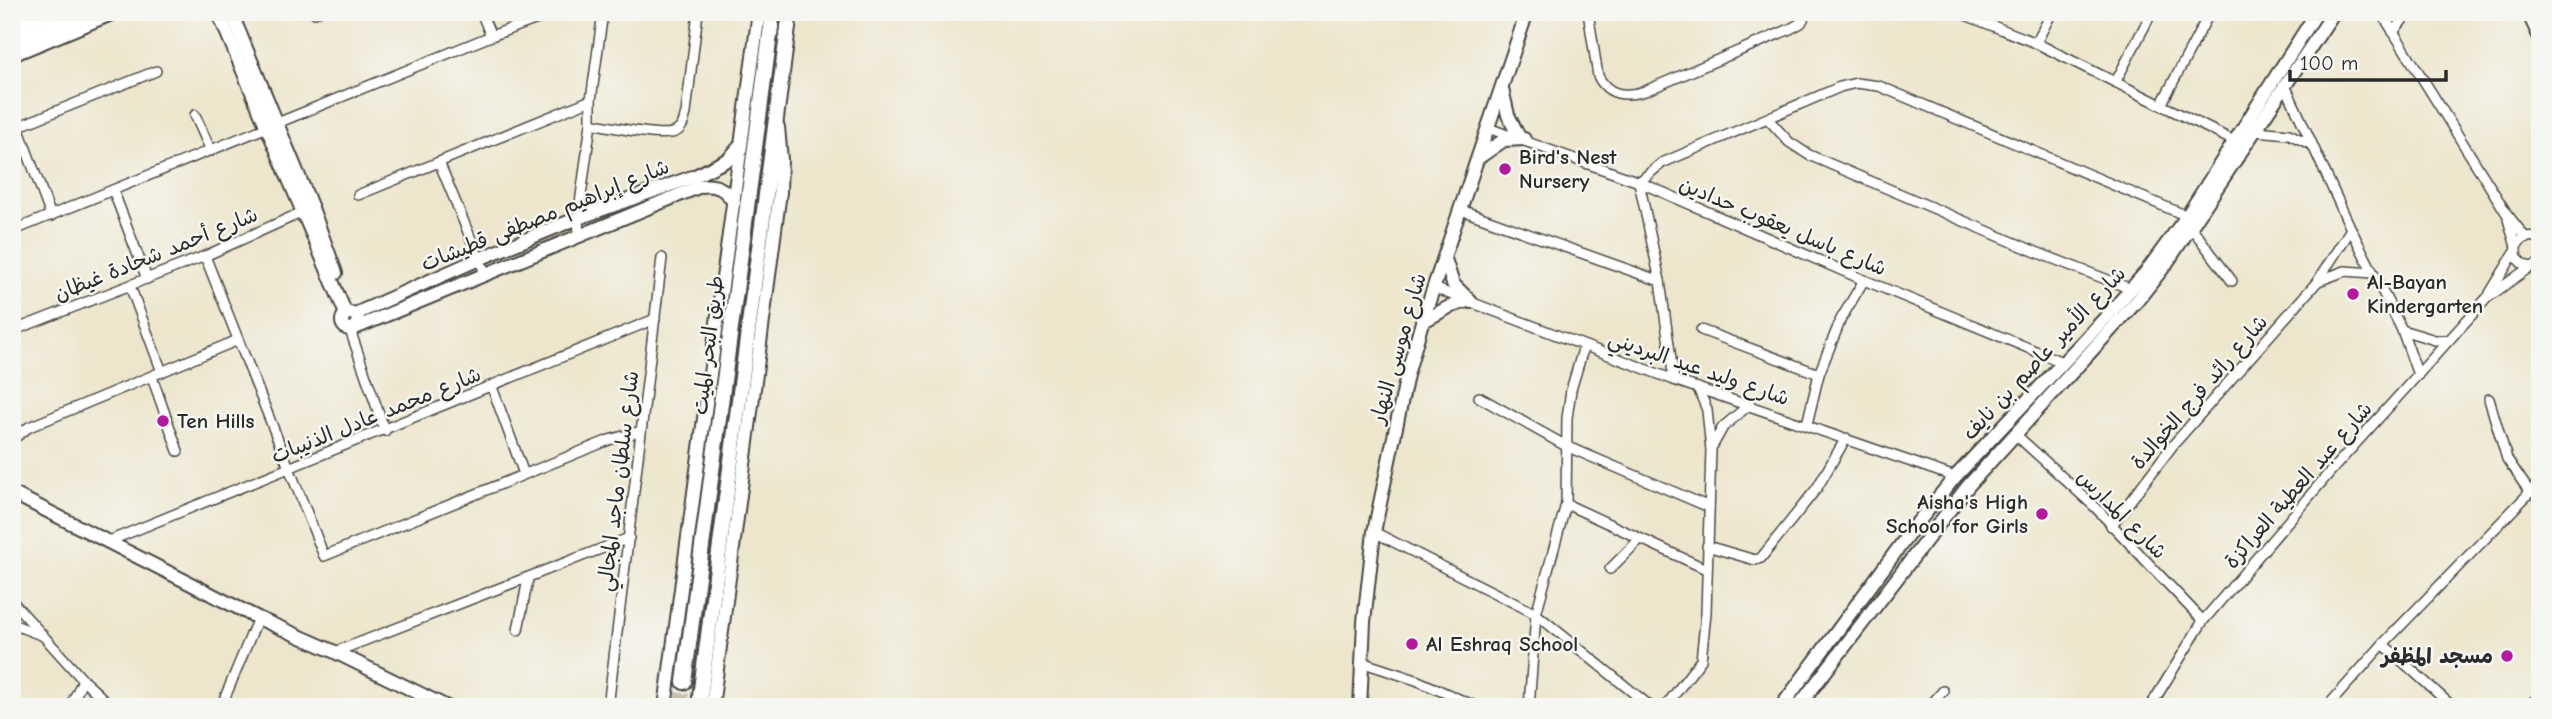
<svg xmlns="http://www.w3.org/2000/svg" width="2552" height="719" font-family="'Comic Neue','Playpen Sans Arabic',sans-serif">
  <style>
    .lines { fill: none; stroke-linecap: round; stroke-linejoin: round }
    .primary-tunnel { stroke: #c6c1ac; stroke-width: 14; stroke-dasharray: 14 7; stroke-linecap: butt }
    .street-casing { stroke: #484743; stroke-width: 12 }
    .secondary-casing { stroke: #484743; stroke-width: 16 }
    .primary-casing { stroke: #484743; stroke-width: 18 }
    .highway-casing { stroke: #484743; stroke-width: 19 }
    .street { stroke: #fff; stroke-width: 9 }
    .secondary { stroke: #fff; stroke-width: 12 }
    .primary { stroke: #fff; stroke-width: 14 }
    .highway { stroke: #fff; stroke-width: 16 }
    .poi-dot { fill: #b5179e; stroke: #f6f6f2; stroke-width: 2.5 }
    .labels { text-anchor: middle; stroke-width: 5; stroke-linejoin: round; paint-order: stroke }
    .poi-label { font-size: 21px; font-weight: bold; fill: #2b2b2b; stroke: #f6f6f2; text-anchor: start }
    .street-label { font-size: 21px; fill: #2b2b2b; stroke: #f6f6f2 }
  </style>
  <rect width="100%" height="100%" fill="#f6f6f2"/>
  <filter id="ink" filterUnits="userSpaceOnUse"><feTurbulence type="fractalNoise" baseFrequency=".0143" numOctaves="2"/><feDisplacementMap in="SourceGraphic" scale="14" xChannelSelector="R" yChannelSelector="G"/><feConvolveMatrix kernelMatrix="1 2 1 2 8 2 1 2 1" color-interpolation-filters="sRGB"/></filter>
  <filter id="wash" filterUnits="userSpaceOnUse"><feTurbulence type="fractalNoise" baseFrequency=".00686" numOctaves="4" result="noise"/><feDisplacementMap in="SourceGraphic" scale="28" xChannelSelector="R" yChannelSelector="G"/><feGaussianBlur stdDeviation="1.57" result="paint"/><feColorMatrix in="noise" values="0 0 0 0 0 0 0 0 0 0 0 0 0 0 0 0 0 1.4 0 .05"/><feComposite in="paint" operator="in"/></filter>
  <g filter="url(#wash)">
    <rect width="100%" height="100%" fill="#ede6cc"/>
  </g>
  <g filter="url(#ink)">
    <g class="lines">
      <polyline class="primary-tunnel" points="680,707 684,682"/>
      <g class="street-casing">
        <g id="street">
          <polyline points="481,12 491,36"/>
          <path d="M1588 12 1598 76C1608 96 1625 97 1645 91L1790 29 1801 23 1807 12"/>
          <polyline points="1958,12 2036,43 2234,141"/>
          <polyline points="2381,12 2507,214 2525,237"/>
          <polyline points="315,13 317,12"/>
          <polyline points="2393,32 2409,12"/>
          <polyline points="2036,43 2052,12"/>
          <polyline points="2116,81 2152,12"/>
          <polyline points="2285,85 2351,229 2402,330 2418,375"/>
          <polyline points="2161,105 2210,12"/>
          <polyline points="195,115 211,151"/>
          <polyline points="1768,119 1789,142 1809,155 2036,252 2131,289"/>
          <path d="M591 123C607 126 663 138 675 132 683 129 684 120 686 113L698 12"/>
          <polyline points="18,127 51,216"/>
          <polyline points="1488,128 1639,182 1864,280 2062,362"/>
          <polyline points="12,129 156,71"/>
          <polyline points="2256,131 2289,134 2310,144"/>
          <polyline points="439,162 485,273"/>
          <polyline points="113,190 147,279"/>
          <polyline points="358,195 591,100"/>
          <polyline points="1461,210 1660,281"/>
          <polyline points="2508,219 2516,247"/>
          <polyline points="2191,227 2232,281"/>
          <polyline points="12,231 491,36 556,12"/>
          <polyline points="579,236 578,218 591,123 591,100 603,12"/>
          <polyline points="205,256 324,556 609,440 641,431"/>
          <path d="M2530 267C2520 264 2515 258 2516 247 2521 237 2530 234 2540 239"/>
          <polyline points="2318,281 2345,271 2373,273"/>
          <polyline points="130,286 162,372"/>
          <polyline points="1434,288 1674,380 1955,477"/>
          <polyline points="2490,293 2516,250"/>
          <polyline points="350,330 385,431"/>
          <polyline points="1701,330 1819,374"/>
          <polyline points="2402,330 2435,340 2449,340"/>
          <polyline points="12,331 205,256 305,211"/>
          <polyline points="152,377 178,451"/>
          <polyline points="1674,380 1660,281 1639,182 1662,163 1840,87 1856,83 1879,86 2187,216"/>
          <polyline points="492,387 524,474"/>
          <polyline points="1479,397 1566,446 1709,507"/>
          <polyline points="2489,399 2507,459 2529,491"/>
          <polyline points="1807,424 1819,374 1841,319 1864,280"/>
          <polyline points="2015,434 2095,507 2203,621"/>
          <polyline points="12,440 29,427 238,340"/>
          <polyline points="1713,445 1723,427 1750,404"/>
          <polyline points="1566,504 1706,569"/>
          <polyline points="2111,526 2173,445 2317,282 2351,229"/>
          <polyline points="1374,532 1536,614 1651,707"/>
          <polyline points="109,541 655,319"/>
          <polyline points="1707,546 1755,560 1761,558 1817,488 1846,438"/>
          <polyline points="1610,569 1640,539"/>
          <polyline points="12,601 83,680 112,707"/>
          <polyline points="12,624 41,635"/>
          <polyline points="518,630 528,579"/>
          <polyline points="2383,644 2453,707"/>
          <polyline points="335,652 629,538"/>
          <polyline points="1361,662 1416,680 1477,707"/>
          <polyline points="70,707 83,680"/>
          <polyline points="221,707 258,618"/>
          <polyline points="608,707 662,258"/>
          <polyline points="1529,707 1536,614 1566,504 1567,418 1571,390 1584,346"/>
          <polyline points="1665,707 1701,660 1706,613 1711,450 1707,410 1698,388"/>
          <polyline points="1929,707 1943,691"/>
          <polyline points="2150,707 2203,621 2330,472 2487,298 2530,267 2540,264"/>
          <polyline points="2327,707 2383,644 2540,482"/>
          <polyline points="2528,707 2540,695"/>
        </g>
      </g>
      <g class="secondary-casing">
        <g id="secondary">
          <polyline points="218,12 346,314"/>
          <polyline points="231,12 312,208 336,273"/>
          <polyline points="2528,12 2540,38"/>
          <polyline points="12,55 116,12"/>
          <polyline points="1502,89 1508,115 1519,137"/>
          <polyline points="1478,158 1504,140 1524,139"/>
          <polyline points="1445,259 1453,284 1471,302"/>
          <circle cx="350" cy="321" r="8"/>
          <polyline points="355,314 479,259 578,218 695,176 729,159 740,146"/>
          <polyline points="1422,322 1449,307 1467,301"/>
          <path d="M355 328 701 186C717 184 726 189 734 203"/>
          <polyline points="12,493 258,618 335,652 447,707"/>
          <polyline points="665,707 759,12"/>
          <polyline points="712,707 780,192 781,160 778,127"/>
          <polyline points="1360,707 1364,622 1374,532 1407,375 1422,322 1527,12"/>
          <polyline points="1781,707 1914,527 1955,477 2108,315 2146,272 2187,216 2317,12"/>
          <polyline points="1798,707 1968,486 2137,301 2166,264 2334,12"/>
        </g>
      </g>
      <g class="primary-casing">
        <g id="primary">
          <polyline points="684,682 773,12"/>
          <polyline points="700,697 790,12"/>
        </g>
      </g>
      <g class="highway-casing">
        <g id="highway">
          <polyline points="12,25 43,12"/>
          <polyline points="12,42 82,12"/>
        </g>
      </g>
      <use href="#street" class="street"/>
      <use href="#secondary" class="secondary"/>
      <use href="#primary" class="primary"/>
      <use href="#highway" class="highway"/>
    </g>
  </g>
  <g class="poi-dot">
    <circle cx="1505" cy="169" r="7"/>
    <circle cx="2353" cy="294" r="7"/>
    <circle cx="163" cy="421" r="7"/>
    <circle cx="2042" cy="514" r="7"/>
    <circle cx="1412" cy="644" r="7"/>
    <circle cx="2507" cy="656" r="7"/>
  </g>
  <g class="labels">
    <g class="poi-label">
      <text x="1519" y="164">Bird's Nest<tspan x="1519" dy="24">Nursery</tspan></text>
      <text x="2367" y="289">Al-Bayan<tspan x="2367" dy="24">Kindergarten</tspan></text>
      <text x="177" y="428">Ten Hills</text>
      <text x="2028" y="509" text-anchor="end">Aisha's High<tspan x="2028" dy="24">School for Girls</tspan></text>
      <text x="1426" y="651">Al Eshraq School</text>
      <text x="2493" y="663" text-anchor="end">مسجد المظفر</text>
    </g>
    <g class="street-label">
      <text transform="translate(545 215) rotate(-22)" y="7">شارع إبراهيم مصطفى قطيشات</text>
      <text transform="translate(1783 226) rotate(23)" y="7">شارع باسل يعقوب حدادين</text>
      <text transform="translate(156 254) rotate(-22)" y="7">شارع أحمد شحادة غيظان</text>
      <text transform="translate(708 345) rotate(-83)" y="7">طريق البحر الميت</text>
      <text transform="translate(1398 348) rotate(-74)" y="7">شارع موسى النهار</text>
      <text transform="translate(2044 353) rotate(-47)" y="7">شارع الأمير عاصم بن نايف</text>
      <text transform="translate(1699 368) rotate(19)" y="7">شارع وليد عيد البرديني</text>
      <text transform="translate(2199 392) rotate(-49)" y="7">شارع رائد فرج الخوالدة</text>
      <text transform="translate(376 415) rotate(-22)" y="7">شارع محمد عادل الذنيبات</text>
      <text transform="translate(618 481) rotate(-83)" y="7">شارع سلطان ماجد المجالي</text>
      <text transform="translate(2298 485) rotate(-49)" y="7">شارع عبد العطية العراكزة</text>
      <text transform="translate(2122 514) rotate(45)" y="7">شارع المدارس</text>
    </g>
  </g>
  <rect width="2552" height="719" fill="none" stroke="#f6f6f2" stroke-width="42"/>
  <path d="M2290 70v10h156v-10" fill="none" stroke="#2b2b2b" stroke-width="3.5"/>
  <text x="2300" y="70" font-size="21" fill="#2b2b2b" stroke="#f6f6f2" stroke-width="5" paint-order="stroke">100 m</text>
</svg>
